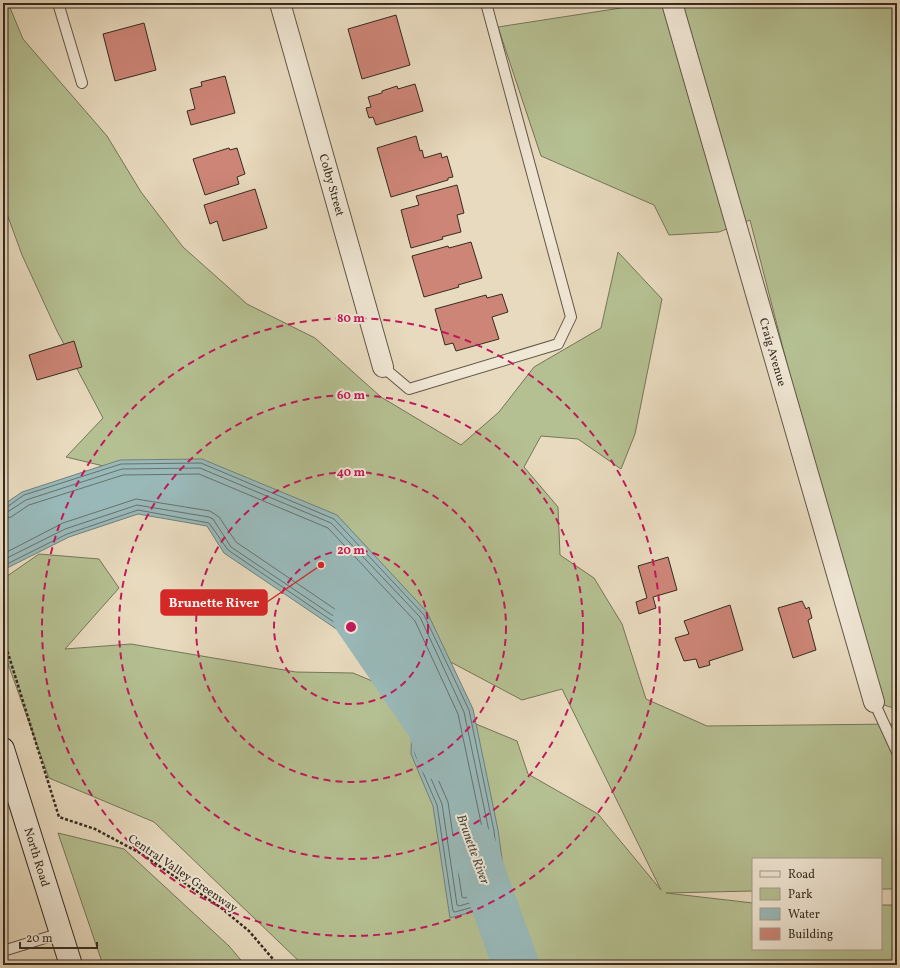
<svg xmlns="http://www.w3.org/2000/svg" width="900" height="968" font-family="Vollkorn,serif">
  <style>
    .green { fill: #b5c092; stroke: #757659 }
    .water { fill: #99b9b9; stroke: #71807c }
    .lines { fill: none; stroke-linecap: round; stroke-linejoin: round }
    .shore { stroke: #67726c; stroke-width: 1 }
    .river { stroke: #99b9b9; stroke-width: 46 }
    .building { fill: #cd8577; stroke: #352b20 }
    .service-casing { stroke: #625748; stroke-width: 12 }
    .minor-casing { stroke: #625748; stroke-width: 22 }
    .secondary-casing { stroke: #352b20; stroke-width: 24 }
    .path { stroke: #352b20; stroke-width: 2.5; stroke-dasharray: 3 2; stroke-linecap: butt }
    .service { stroke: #f0e7d5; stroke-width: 10 }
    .minor { stroke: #f0e7d5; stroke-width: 20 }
    .secondary { stroke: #f0e7d5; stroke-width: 22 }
    .ring { fill: none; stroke: #c2185b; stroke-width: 2; stroke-dasharray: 7 5 }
    .labels { text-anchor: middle; stroke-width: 4; stroke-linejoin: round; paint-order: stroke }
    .street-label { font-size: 12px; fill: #352b20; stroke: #f0e7d5 }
    .water-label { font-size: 13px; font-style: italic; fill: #4e4e46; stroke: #f0e7d5 }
    .centre { fill: #c2185b; stroke: #f0e7d5; stroke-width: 2 }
    .ring-label { font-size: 12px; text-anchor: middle; font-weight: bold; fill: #c2185b; stroke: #f0e7d5; stroke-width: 4; stroke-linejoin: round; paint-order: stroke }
    .leader { fill: none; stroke: #d62828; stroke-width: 1.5 }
    .callout-dot { fill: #d62828; stroke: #f0e7d5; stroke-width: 1.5 }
    .callout { fill: #d62828; stroke: #d62828; stroke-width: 1.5 }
    .callout-label { font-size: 13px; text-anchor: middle; font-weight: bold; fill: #fff }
  </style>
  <rect width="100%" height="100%" fill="#e8dabe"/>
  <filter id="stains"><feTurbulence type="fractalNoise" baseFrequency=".005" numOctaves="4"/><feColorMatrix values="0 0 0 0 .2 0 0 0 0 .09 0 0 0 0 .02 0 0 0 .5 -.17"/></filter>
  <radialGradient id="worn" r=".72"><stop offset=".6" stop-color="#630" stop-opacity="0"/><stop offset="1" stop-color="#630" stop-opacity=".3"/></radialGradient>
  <g class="green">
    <polygon points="8,3 23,39 107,136 141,192 183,247 247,304 315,338 381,397 461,445 499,412 534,367 601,328 618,252 662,299 635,434 621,469 578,439 541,436 524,467 558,507 560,555 594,578 622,624 646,699 707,726 897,724 897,889 881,889 881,859 753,859 753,891 666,893 753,903 753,949 881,949 881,905 897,905 897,965 303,965 154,822 49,778 3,650 3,579 39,554 99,559 119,588 65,649 131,644 296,672 353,673 517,741 528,774 598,814 661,890 562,689 522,700 379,624 187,486 66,457 103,418 57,331 22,255 3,203 3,8"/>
    <polygon points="653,3 897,3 897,709 874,702 750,220 719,232 669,235 654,205 541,156 498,27"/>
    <polygon points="58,833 124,849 229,946 245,965 103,965"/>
  </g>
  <polygon class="water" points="202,459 337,515 427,612 473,709 498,830 508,902 450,918 433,806 411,754 413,690 369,651 224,553 207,526 138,514 69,537 3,570 3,505 22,492 120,460"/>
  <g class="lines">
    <g class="shore">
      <polyline points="3,508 7,507 24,495 121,464 201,463 334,519 424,615 469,710 494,831 502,899 455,912 453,911 437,805 415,754 417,690 416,687 372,648 228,550 209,523 138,510 67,534 3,566"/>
      <polyline points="3,513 9,511 26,500 122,469 200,468 331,523 420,617 464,712 489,831 497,895 459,906 457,905 442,804 420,753 422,690 420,684 375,644 231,547 213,519 209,517 137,505 65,529 3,560"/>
      <polyline points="3,519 11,517 29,505 123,475 199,474 328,528 415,621 458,714 483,832 490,891 464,898 462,897 448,802 426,752 428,690 425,681 379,639 236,542 219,517 210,511 136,499 63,523 3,554"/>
    </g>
    <g class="river">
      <polyline points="356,618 430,726 441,758"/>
      <polyline points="473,846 516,965"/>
    </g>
  </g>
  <g class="building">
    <polygon points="396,15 410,65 362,79 348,29"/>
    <polygon points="144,23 156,70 115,81 103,34"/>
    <polygon points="225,76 235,113 191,125 187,111 195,109 190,89 202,86 201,82"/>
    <polygon points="415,84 423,111 376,125 373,117 369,118 366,108 371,107 368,97 382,93 382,91 397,86 398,89"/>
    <polygon points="416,136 420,151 422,150 424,158 441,153 442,158 447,156 453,177 448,178 448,180 391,197 377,148"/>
    <polygon points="229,148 230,150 237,148 245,174 237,177 239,184 205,195 193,159"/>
    <polygon points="457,185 464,213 457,215 461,232 442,237 443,239 411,248 401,210 419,205 416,196"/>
    <polygon points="255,189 267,228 223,241 217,221 210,224 204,205"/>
    <polygon points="471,242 482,278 458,285 459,287 424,297 412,256 448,246 449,248"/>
    <polygon points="502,294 508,312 492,317 499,339 456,351 453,343 445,345 435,309 486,295 487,298"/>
    <polygon points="74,341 82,367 37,380 29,355"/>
    <polygon points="668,557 677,590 653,597 656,608 639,614 636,602 647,598 638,566"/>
    <polygon points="802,601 806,609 809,607 812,618 808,620 816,650 793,658 778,608"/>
    <polygon points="730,605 743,650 709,661 710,665 699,668 696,659 684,661 675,638 689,634 684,621"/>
  </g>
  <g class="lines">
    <g class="service-casing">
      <g id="service">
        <polyline points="58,3 82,83"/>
        <polyline points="383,367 409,389 558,344 571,317 486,3"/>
        <polyline points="874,702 897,752"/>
        <polyline points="3,951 61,933"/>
      </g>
    </g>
    <g class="minor-casing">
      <g id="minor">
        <polyline points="280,3 383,367"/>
        <polyline points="672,3 874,702"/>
      </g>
    </g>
    <g class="secondary-casing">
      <polyline id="secondary" points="3,749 71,965"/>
    </g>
    <polyline class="path" points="3,637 59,817 95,829 140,853 220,907 249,931 278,965"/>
    <use href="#service" class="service"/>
    <use href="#minor" class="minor"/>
    <use href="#secondary" class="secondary"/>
  </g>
  <g class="ring">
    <circle cx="351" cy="627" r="77"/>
    <circle cx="351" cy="627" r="155"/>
    <circle cx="351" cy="627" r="232"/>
    <circle cx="351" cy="627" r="309"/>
  </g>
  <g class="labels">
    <g class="street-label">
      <text transform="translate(332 185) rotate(74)" y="4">Colby Street</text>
      <text transform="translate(773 352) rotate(74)" y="4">Craig Avenue</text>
      <text transform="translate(37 857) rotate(73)" y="4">North Road</text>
      <text transform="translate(183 873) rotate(34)" y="4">Central Valley Greenway</text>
    </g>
    <g class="water-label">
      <text transform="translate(474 849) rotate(70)" y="5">Brunette River</text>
    </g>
  </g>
  <circle cx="351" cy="627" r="6" class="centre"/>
  <g class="ring-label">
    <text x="351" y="322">80 m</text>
    <text x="351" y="399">60 m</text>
    <text x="351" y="476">40 m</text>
    <text x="351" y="554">20 m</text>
  </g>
  <path class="leader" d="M321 565L267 602"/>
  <circle class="callout-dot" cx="321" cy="565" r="4"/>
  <rect class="callout" x="161" y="590" width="106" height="25" rx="4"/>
  <g class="callout-label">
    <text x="214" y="607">Brunette River</text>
  </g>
  <rect width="900" height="968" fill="none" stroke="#e8dabe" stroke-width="16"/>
  <rect x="4" y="4" width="892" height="960" fill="none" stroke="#352b20" stroke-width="2"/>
  <rect x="8" y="8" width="884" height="952" fill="none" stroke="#352b20"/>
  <rect x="752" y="858" width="130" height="92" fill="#f0e7d5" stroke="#a59c8d"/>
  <rect x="760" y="871" width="20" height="6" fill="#f0e7d5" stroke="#a59c8d"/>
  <text x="788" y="878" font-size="12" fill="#352b20">Road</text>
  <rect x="760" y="888" width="20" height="12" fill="#b5c092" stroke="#a59c8d"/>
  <text x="788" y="898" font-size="12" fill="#352b20">Park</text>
  <rect x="760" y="908" width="20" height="12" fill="#99b9b9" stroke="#a59c8d"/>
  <text x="788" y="918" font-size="12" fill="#352b20">Water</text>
  <rect x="760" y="928" width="20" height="12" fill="#cd8577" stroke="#a59c8d"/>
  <text x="788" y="938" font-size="12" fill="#352b20">Building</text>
  <path d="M20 942v6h77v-6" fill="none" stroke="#352b20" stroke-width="2"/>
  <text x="26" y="942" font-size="12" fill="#352b20" stroke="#f0e7d5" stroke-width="3" paint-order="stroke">20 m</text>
  <rect width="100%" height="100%" filter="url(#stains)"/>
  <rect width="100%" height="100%" fill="url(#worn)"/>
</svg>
